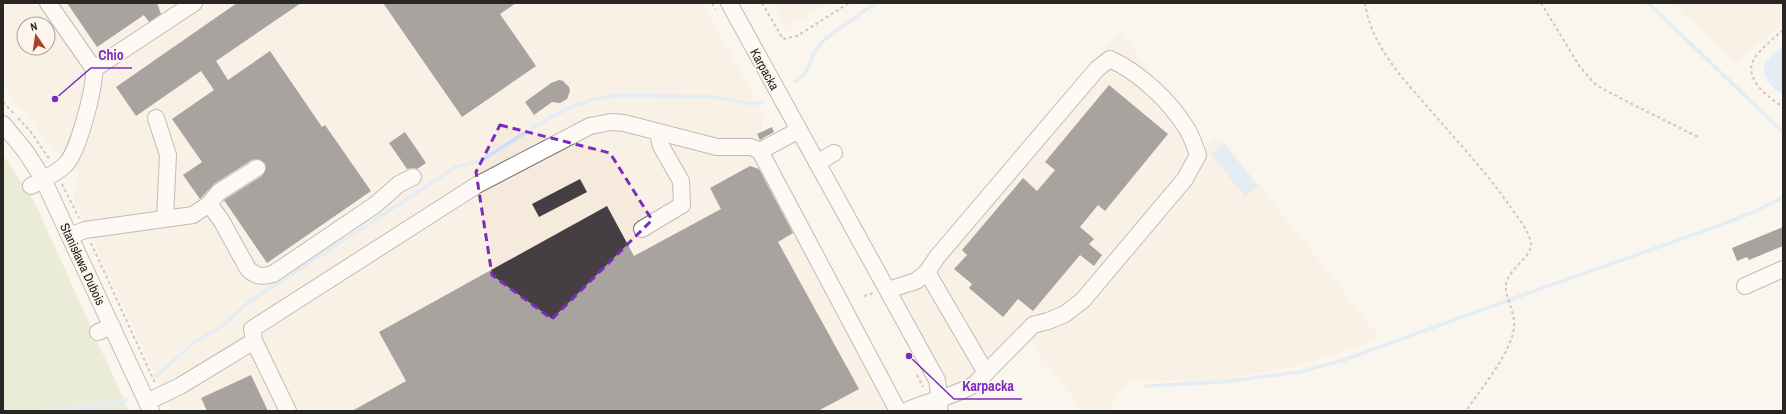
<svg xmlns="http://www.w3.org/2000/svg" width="1786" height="414" font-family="'Archivo Narrow',sans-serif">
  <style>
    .built { fill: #f5eadc; fill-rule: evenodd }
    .green { fill: #d8dfbf }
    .water { fill: #c7e0fd }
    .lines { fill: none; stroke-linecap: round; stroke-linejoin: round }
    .stream { stroke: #c7e0fd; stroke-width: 3.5 }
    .building { fill: #453e43 }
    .minor-casing { stroke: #7b756e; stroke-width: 18 }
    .path { stroke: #928e88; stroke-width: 2; stroke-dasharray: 3 3; stroke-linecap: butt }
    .minor { stroke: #fff; stroke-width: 16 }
    .marked { fill: none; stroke: #7b2cbf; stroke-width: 3; stroke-dasharray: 8 5; stroke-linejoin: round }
    .labels { text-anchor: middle; stroke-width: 4; stroke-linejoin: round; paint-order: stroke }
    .street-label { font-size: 13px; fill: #282623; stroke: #fbf5ed }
    .leader { fill: none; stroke: #7b2cbf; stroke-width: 1.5 }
    .callout-dot { fill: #7b2cbf; stroke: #fbf5ed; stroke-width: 1.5 }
    .callout-label { font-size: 14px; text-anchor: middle; font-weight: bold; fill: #7b2cbf; stroke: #fbf5ed; stroke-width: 4; stroke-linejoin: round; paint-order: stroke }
  </style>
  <rect width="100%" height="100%" fill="#fbf5ed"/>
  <g class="built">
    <path d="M3 3H703L764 115 759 136 901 399 911 411H172L73 198 79 172 55 150 3 86ZM24 24H48V48H24Z"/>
    <polygon points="773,3 832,3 786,27"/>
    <polygon points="1672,3 1783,3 1783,24 1735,63"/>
    <polygon points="1120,31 1203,148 1220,136 1380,338 1298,366 1209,382 1130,381 1105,411 1083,411 1027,338 961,403 896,292"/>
  </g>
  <polygon class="green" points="3,155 34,201 129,411 3,411"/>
  <g class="water">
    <path d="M1783 46V94C1773 88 1757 74 1767 61 1771 56 1778 51 1783 46Z"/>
    <polygon points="1224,144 1258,187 1245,197 1211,154"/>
  </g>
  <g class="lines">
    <g class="stream">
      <polyline points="1648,3 1783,132"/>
      <polyline points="795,82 805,74 815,51 824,40 875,3"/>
      <path d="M155 377 197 340 221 327 249 302 456 167 481 160 490 155C530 130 570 99 619 95L714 97 753 104 762 102"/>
      <polyline points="1146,386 1222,382 1300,372 1341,361 1509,300 1718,226 1756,211 1783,197"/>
      <polyline points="37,411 60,410 126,400"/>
    </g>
  </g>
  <g class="building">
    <polygon points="67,3 157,3 161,14 149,22 144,15 97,47"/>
    <polygon points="237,3 301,3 216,61 228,80 270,51 322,127 325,125 371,191 267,263 224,200 262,176 266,168 265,163 257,159 252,160 214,184 200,199 183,175 202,162 172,119 214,90 201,71 136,116 116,87"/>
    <polygon points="383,3 516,3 500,14 536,66 462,117"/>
    <polygon points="559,80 563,81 569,87 570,91 567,99 560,103 552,102 534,115 525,102 551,83"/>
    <polygon points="1109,85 1168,134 1105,211 1098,205 1080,227 1094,239 1089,244 1102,255 1094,266 1080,255 1033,311 1018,299 1003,317 969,288 972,284 954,269 967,255 962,250 1023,178 1037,191 1055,170 1045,162"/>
    <polygon points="772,127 774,132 760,140 757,134"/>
    <polygon points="405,132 426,163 417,169 413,168 407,169 389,143"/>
    <polygon points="750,166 759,169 793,233 778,242 859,389 818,411 352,411 406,381 379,332 607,206 634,256 721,209 710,188"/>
    <polygon points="580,179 587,192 539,217 532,204"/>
    <polygon points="1783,227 1783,246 1749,260 1747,257 1737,261 1732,248"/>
    <polygon points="251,375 268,411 207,411 201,398"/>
  </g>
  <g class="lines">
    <g class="minor-casing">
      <g id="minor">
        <polyline points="729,3 937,380 940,400 939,410"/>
        <polyline points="94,69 194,3"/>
        <polyline points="156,118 168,155 165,218"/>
        <polyline points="3,124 26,152 43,179 151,411"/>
        <polyline points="760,151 898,411"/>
        <polyline points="817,163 834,153"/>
        <path d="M31 186C42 180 56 174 65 165 78 154 95 87 94 69L48 3"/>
        <path d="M209 204 221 220 248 269C257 277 262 277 273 274L375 205 399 184 413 177"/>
        <polyline points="642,229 682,205 681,181 661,146 658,132"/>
        <polyline points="70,236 85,230 193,215 209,204 219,192 257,168"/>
        <polyline points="1745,286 1783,269"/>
        <polyline points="888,290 916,281 927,272 986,373"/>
        <polyline points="98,332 112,326"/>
        <polyline points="254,341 288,411"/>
        <polyline points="147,402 180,386 254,341 252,329 477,185 590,126 611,122 624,123 717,147 751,147 760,151 799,130"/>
        <path d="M906 411C929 400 952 398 975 384L1033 325 1048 321 1065 314 1083 300 1185 179 1198 155C1195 147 1192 137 1187 129 1170 101 1140 73 1110 59L1097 69 937 257 927 272"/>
      </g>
    </g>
    <g class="path">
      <polyline points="712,3 715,9"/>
      <polyline points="762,3 783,39 797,36 849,3"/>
      <path d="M1365 3C1371 46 1404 80 1432 112 1458 142 1486 172 1509 205 1516 215 1530 232 1531 244 1532 257 1509 268 1506 284 1504 297 1516 312 1514 328 1511 353 1480 390 1466 411"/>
      <polyline points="1541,3 1580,67 1596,85 1620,98 1698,137"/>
      <path d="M1783 30C1774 38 1764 46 1756 56 1740 77 1768 97 1783 107"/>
      <polyline points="3,102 15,115"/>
      <polyline points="18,118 31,132 50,160"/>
      <polyline points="62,184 79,218"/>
      <polyline points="91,243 155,383"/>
      <polyline points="864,296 874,293"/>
      <polyline points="917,375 923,387"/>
    </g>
    <use href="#minor" class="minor"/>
  </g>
  <path d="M0 0H1786V414H0ZM500 125 610 153 652 220 552 319 492 275 476 172Z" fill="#fbf5ed" fill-opacity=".55" fill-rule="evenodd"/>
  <path class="marked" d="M500 125 610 153 652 220 552 319 492 275 476 172Z"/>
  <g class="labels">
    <g class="street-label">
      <text transform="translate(765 69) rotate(61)" y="5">Karpacka</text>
      <text transform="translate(83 264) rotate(65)" y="5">Stanisława Dubois</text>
    </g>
  </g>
  <path class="leader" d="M55 99L91 68H132M909 356L954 399H1022"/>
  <g class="callout-dot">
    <circle cx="55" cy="99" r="4"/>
    <circle cx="909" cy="356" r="4"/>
  </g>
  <g class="callout-label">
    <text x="111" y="60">Chio</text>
    <text x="988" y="391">Karpacka</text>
  </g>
  <rect width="1786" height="414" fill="none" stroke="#282623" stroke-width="8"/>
  <g transform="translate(36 36) rotate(347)"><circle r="19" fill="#fbf5ed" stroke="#a7a29c"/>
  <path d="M0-3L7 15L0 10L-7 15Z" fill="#ab4225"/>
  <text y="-6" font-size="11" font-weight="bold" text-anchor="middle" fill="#282623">N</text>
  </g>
</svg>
